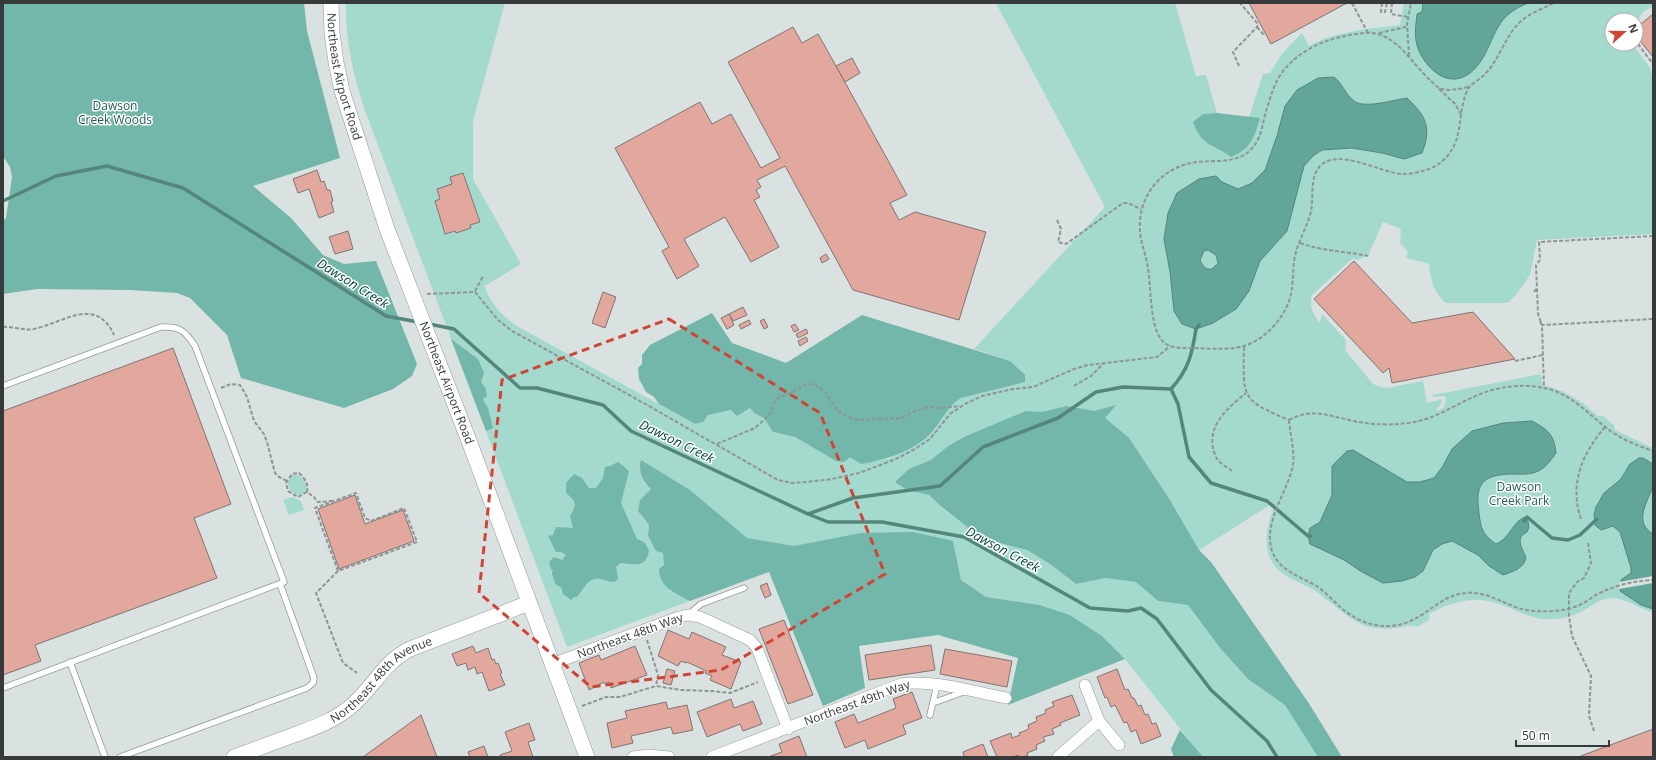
<svg xmlns="http://www.w3.org/2000/svg" width="1656" height="760" font-family="'Open Sans',sans-serif">
  <style>
    .green { fill: #a4d9ce }
    .forest { fill: #72b7a9 }
    .water { fill: #62a699; stroke: #55867c; fill-rule: evenodd }
    .pier { fill: #d9e2e0 }
    .lines { fill: none; stroke-linecap: round; stroke-linejoin: round }
    .stream { stroke: #55867c; stroke-width: 3.5 }
    .building { fill: #e2a79d; stroke: #7e7674 }
    .lane-casing { stroke: #929b99; stroke-width: 7 }
    .street-casing { stroke: #929b99; stroke-width: 12 }
    .secondary-casing { stroke: #929b99; stroke-width: 16 }
    .path { stroke: #8f9594; stroke-width: 2; stroke-dasharray: 4 2; stroke-linecap: butt }
    .lane { stroke: #fff; stroke-width: 5.5 }
    .street { stroke: #fff; stroke-width: 11 }
    .secondary { stroke: #fff; stroke-width: 15 }
    .marked { fill: none; stroke: #d14435; stroke-width: 3; stroke-dasharray: 8 5; stroke-linejoin: round }
    .labels { text-anchor: middle; stroke-width: 3; stroke-linejoin: round; paint-order: stroke }
    .street-label { font-size: 12px; fill: #373a3a; stroke: #fff }
    .park-label { font-size: 12px; fill: #255e54; stroke: #fff }
    .water-label { font-size: 13px; font-style: italic; fill: #03443b; stroke: #fff }
  </style>
  <rect width="100%" height="100%" fill="#d9e2e0"/>
  <g class="green">
    <path d="M346 3H505L473 121V179L521 264 483 287H485C489 302 503 316 515 325L695 424 703 422 708 415 732 410 744 412 750 408 754 413 764 418 773 432 795 437 836 461 850 457 861 464 890 458 935 428 949 407 961 398 1025 382 1010 361 974 349 1105 207 996 3H1175L1196 76 1206 75 1217 113 1203 114 1194 122C1202 147 1212 143 1231 157L1260 119 1249 117 1263 74 1270 73 1281 55 1302 33 1309 46C1336 31 1369 29 1400 25L1404 3H1653V6L1643 12 1636 22V20H1612V44H1632L1651 69V73L1653 75V234L1537 240 1530 275 1516 295 1508 303H1446C1433 291 1431 281 1429 264 1421 260 1413 262 1406 257L1408 252 1400 243 1401 231 1399 228 1383 222 1368 256 1356 260 1353 258 1312 295C1309 307 1313 314 1320 323L1322 314 1346 340 1345 350 1373 384 1380 387 1387 388 1423 381 1427 403 1442 399 1441 404 1436 411 1443 408 1446 400 1445 396 1433 397V395L1541 374 1542 385C1565 390 1581 400 1598 416H1603L1614 425 1615 430 1653 448V612C1639 609 1625 597 1610 598 1599 599 1592 606 1583 611 1572 617 1558 620 1545 619 1530 618 1518 611 1505 606 1478 595 1453 600 1429 614V620L1417 627C1409 624 1404 627 1396 628 1387 629 1378 629 1369 627 1349 621 1335 605 1318 593 1309 586 1298 583 1288 577 1260 560 1264 534 1274 507L1270 505 1199 550 942 508 981 538 1027 550 1050 564 1076 584 1106 578 1136 582 1158 601 1188 605 1220 648 1248 679 1293 703 1326 757H1174L1190 741 1125 659 1102 636 1070 615 1040 605 986 597 961 580 953 541 797 562 738 545 639 467 644 483 651 489 650 492 640 500 641 516 649 525 648 536 656 551 663 553 670 591 690 601 567 647 486 431 493 427 480 415 364 108C353 74 345 39 346 3Z"/>
    <path d="M294 474 300 476 307 485 306 492 300 495C287 494 284 481 294 474Z"/>
    <polygon points="292,497 301,501 304,510 289,515 283,500"/>
  </g>
  <g class="forest">
    <polygon points="3,3 304,3 307,31 340,158 253,186 291,218 323,255 344,264 376,261 417,364 412,376 393,389 344,408 241,378 227,335 190,298 177,293 131,290 37,289 3,294 3,221 6,218 12,177 10,167 3,156"/>
    <path d="M1217 113 1260 118C1254 138 1251 149 1231 157 1212 143 1202 147 1193 122L1203 114Z"/>
    <path d="M712 313 732 343 786 363 862 315 1010 361 1025 375V382L961 398C948 406 944 417 935 428 919 450 886 460 861 464L850 457 844 462 836 461 795 437 773 432 764 418 754 413 750 408 737 416 731 410 708 415 703 422 695 424 659 404 654 397 646 392 639 379 638 368 642 364V355L650 345Z"/>
    <polygon points="451,339 478,359 484,373 481,382 486,389 487,397 483,398 484,402 488,408 493,428 486,431"/>
    <polygon points="1116,405 1105,418 1129,438 1168,497 1199,550 1211,562 1308,702 1342,757 1318,757 1285,705 1248,679 1220,648 1188,605 1158,601 1136,582 1106,578 1076,584 1050,564 1027,550 981,538 943,508 929,495 907,490 895,482 909,469 931,460 947,447 964,437 1026,411 1042,412 1067,406 1094,411"/>
    <path d="M641 460 690 490 747 538 794 546 861 533 913 532 953 541 961 580 986 597 1040 605 1070 615 1102 636 1125 659 1008 705 1018 658 938 635 859 646 865 688 823 706 769 572 690 601C676 594 659 587 659 569L664 565 663 553 656 551 648 536 649 525 638 511 640 500 651 489C642 482 638 470 641 460Z"/>
    <path d="M618 462 629 471 621 503 637 539 644 542 649 550C647 569 633 564 620 563L616 567 618 578 616 581C612 583 609 581 604 580 590 574 585 587 577 597H574L571 600 563 594 561 587 555 584 552 573 553 571 551 569 549 562 554 557 562 560 566 555 561 552H556L548 536 553 535 556 527 573 528 570 516C577 504 577 502 566 493V483L574 474 582 478 589 488H596L603 478 605 467 610 466Z"/>
    <polygon points="1180,730 1203,757 1174,757 1171,749"/>
  </g>
  <g class="water">
    <path d="M1423 3H1529C1522 5 1515 9 1510 13 1490 28 1490 61 1467 75 1445 89 1422 64 1417 45 1414 35 1416 24 1417 14L1422 12Z"/>
    <path d="M1334 77C1342 83 1346 95 1354 101 1364 109 1394 100 1407 98 1426 116 1432 127 1422 153L1404 159 1382 153 1352 148 1322 150 1313 156 1304 166 1287 231 1260 261 1249 291 1236 309 1213 323 1196 329 1182 324 1174 311 1170 272 1164 239 1168 213 1177 193 1199 179 1216 176 1222 182 1238 189 1252 183 1265 170 1277 136 1285 106 1297 90 1318 78ZM1208 250 1216 255 1218 263 1212 269C1205 270 1203 266 1200 260L1204 251Z"/>
    <path d="M1532 421C1548 430 1554 434 1556 453 1551 460 1545 469 1536 472 1529 475 1519 474 1511 474 1481 475 1475 485 1479 513 1481 529 1482 534 1496 544 1511 538 1514 518 1527 517L1529 527 1527 532C1514 538 1523 549 1526 558 1523 569 1514 571 1503 575L1489 566 1478 555 1452 541 1442 544 1433 550 1423 571 1415 577 1402 581 1383 583 1362 572 1344 560 1310 544 1308 536 1310 528 1320 522 1332 495V466L1347 451 1353 450 1407 482H1420L1434 478 1443 466 1452 449 1472 431 1503 423Z"/>
    <path d="M1639 458H1643L1653 464C1653 471 1655 482 1652 489 1646 504 1634 523 1653 534V609L1641 605 1620 591 1621 580 1631 573V568L1620 532 1613 526 1601 530 1595 525 1594 515 1596 507 1604 493 1621 479 1630 464Z"/>
  </g>
  <polygon class="pier" points="1653,576 1653,583 1619,589 1619,582"/>
  <g class="lines">
    <g class="stream">
      <polyline points="3,201 56,176 107,166 183,188 386,316 418,322"/>
      <polyline points="429,324 454,329 520,388 537,388 603,405 631,431 808,514 828,522 882,522 964,537 1090,608 1128,611 1141,608 1157,619 1211,690 1267,741 1277,757"/>
      <polyline points="1171,389 1178,404 1189,457 1211,483 1267,501 1308,536 1311,536"/>
      <path d="M1171 389C1189 369 1192 354 1196 329L1199 325"/>
      <polyline points="808,514 853,498 940,486 983,447 1058,418 1096,392 1123,387 1171,389"/>
      <polyline points="1524,521 1527,517 1552,538 1568,540 1580,535 1597,519"/>
    </g>
  </g>
  <g class="building">
    <polygon points="1249,3 1347,3 1271,44"/>
    <polygon points="1653,14 1653,57 1636,36 1636,28"/>
    <polygon points="793,27 802,43 818,34 836,66 907,195 890,203 899,220 915,212 986,232 959,320 853,290 785,166 757,180 761,187 756,190 760,197 754,200 779,247 751,262 725,217 684,239 699,266 677,279 662,251 669,247 615,148 700,102 712,124 731,114 761,168 780,158 728,62"/>
    <polygon points="852,58 860,73 845,82 836,66"/>
    <polygon points="317,170 321,182 324,181 327,190 330,190 333,201 331,202 334,212 319,218 309,189 298,193 293,179"/>
    <polygon points="463,173 480,222 470,225 471,228 456,233 455,231 445,234 435,201 440,199 437,189 452,184 450,177"/>
    <polygon points="348,231 353,249 335,254 329,237"/>
    <polygon points="826,254 829,259 822,263 820,258"/>
    <polygon points="1354,261 1412,323 1473,312 1515,359 1392,383 1389,368 1383,373 1314,299"/>
    <polygon points="603,292 616,297 605,328 592,323"/>
    <polygon points="743,307 747,315 733,321 729,314"/>
    <polygon points="729,314 734,325 727,329 721,318"/>
    <polygon points="764,319 768,327 764,329 760,321"/>
    <polygon points="749,320 751,324 741,329 739,325"/>
    <polygon points="795,324 799,330 794,332 791,326"/>
    <polygon points="806,329 808,333 798,338 796,334"/>
    <polygon points="806,337 808,341 800,346 798,341"/>
    <polygon points="173,348 231,504 194,518 217,578 35,645 41,661 3,675 3,411"/>
    <polygon points="355,495 365,524 403,510 414,541 339,569 318,509"/>
    <polygon points="767,583 771,595 765,598 760,586"/>
    <polygon points="784,620 813,695 788,704 759,629"/>
    <polygon points="668,630 689,639 692,632 726,647 722,655 741,662 731,689 710,680 712,676 705,673 706,671 687,662 686,663 681,661 678,666 658,656"/>
    <polygon points="931,645 935,670 869,680 865,655"/>
    <polygon points="473,646 476,653 488,648 492,660 494,659 496,664 498,663 502,673 500,674 505,685 489,691 482,672 477,674 475,667 468,670 466,663 457,666 452,654"/>
    <polygon points="635,646 647,675 611,688 609,682 605,684 604,682 589,690 579,663 599,655 601,660"/>
    <polygon points="945,649 1012,661 1007,687 940,674"/>
    <polygon points="667,669 675,671 671,685 663,683"/>
    <polygon points="1117,669 1125,690 1128,689 1132,698 1134,698 1138,706 1141,705 1145,715 1148,714 1152,724 1156,723 1161,736 1141,744 1136,730 1131,732 1127,722 1124,723 1115,705 1111,707 1107,697 1105,698 1097,677"/>
    <polygon points="912,692 922,718 903,725 906,734 868,749 865,740 845,748 835,722 854,714 858,723 896,708 893,699"/>
    <polygon points="1072,695 1080,715 1060,723 1061,725 1052,729 1054,734 1043,737 1045,741 1036,745 1037,749 1027,753 1028,755 1023,757 1019,757 1018,755 1013,757 997,757 990,741 1011,733 1012,738 1020,735 1019,733 1029,729 1028,725 1037,721 1036,717 1046,713 1045,710 1054,706 1052,702"/>
    <polygon points="731,699 734,708 753,701 762,724 743,731 740,724 707,737 697,712"/>
    <polygon points="666,702 668,709 687,705 693,730 673,734 671,727 631,736 633,743 612,748 607,723 627,718 625,711"/>
    <polygon points="421,715 437,757 363,757"/>
    <polygon points="529,723 535,740 528,742 533,757 500,757 500,755 512,751 505,732"/>
    <polygon points="1653,729 1653,757 1578,757"/>
    <polygon points="799,736 807,757 768,757 782,752 779,744"/>
    <polygon points="983,744 988,757 962,757 964,756 963,752"/>
    <polygon points="484,746 488,757 470,757 468,752"/>
  </g>
  <g class="lines">
    <g class="lane-casing">
      <g id="lane">
        <path d="M3 386 161 327C180 326 185 331 195 346L284 582 3 688"/>
        <polyline points="689,614 701,604 744,588"/>
        <polyline points="70,662 105,757"/>
        <polyline points="933,703 966,691"/>
        <polyline points="930,715 937,685"/>
        <polyline points="120,757 307,688 313,683 314,678 280,584"/>
      </g>
    </g>
    <g class="street-casing">
      <g id="street">
        <polyline points="552,664 679,617 688,615 700,617 750,640 757,648 788,729"/>
        <polyline points="1085,685 1099,721"/>
        <polyline points="633,757 648,755 669,757"/>
        <path d="M712 757 901 684C932 679 974 692 1006 698"/>
        <polyline points="1058,757 1099,721 1119,745"/>
      </g>
    </g>
    <g class="secondary-casing">
      <g id="secondary">
        <path id="s1" d="M331 3 332 33 336 62 342 91 387 229 469 441 587 757"/>
        <path id="s2" d="M234 757C254 750 274 742 294 735 313 728 333 721 349 708 372 690 383 662 410 649L529 603"/>
      </g>
    </g>
    <g class="path">
      <polyline points="1352,3 1368,33"/>
      <polyline points="1382,3 1381,12 1385,12 1387,3"/>
      <polyline points="1392,3 1391,14 1408,17"/>
      <polyline points="1257,27 1264,35"/>
      <polyline points="1379,33 1406,27"/>
      <polyline points="1638,44 1653,64"/>
      <polyline points="1409,56 1407,24 1411,3"/>
      <polyline points="1239,66 1233,52 1257,27 1258,24 1240,3"/>
      <path d="M1468 87C1459 89 1447 92 1439 88 1438 88 1430 80 1430 80 1410 62 1395 30 1364 33 1333 36 1300 47 1281 74 1274 84 1271 96 1267 108 1263 120 1262 137 1253 147 1240 164 1216 160 1197 162 1158 167 1134 201 1141 239 1143 249 1147 259 1148 269 1151 286 1150 326 1161 339 1167 348 1178 348 1188 348 1222 348 1246 355 1272 328 1280 319 1287 309 1290 298 1294 284 1292 270 1295 256 1298 241 1308 226 1311 211 1314 196 1309 177 1321 165 1340 148 1381 173 1402 174 1413 174 1428 171 1437 165 1467 145 1455 115 1468 89 1471 83 1480 80 1485 74 1499 60 1504 39 1518 24 1527 14 1542 9 1554 3"/>
      <polyline points="1439,89 1455,104 1462,116"/>
      <polyline points="1057,220 1061,229 1058,242 1066,244 1123,203 1128,203 1141,209"/>
      <polyline points="1653,236 1539,242 1540,260 1536,265 1538,314 1542,325 1653,319"/>
      <path d="M1300 243C1322 251 1345 251 1368 256"/>
      <polyline points="475,291 483,276"/>
      <polyline points="1534,292 1537,288"/>
      <polyline points="427,294 475,292 498,320 512,331 633,397 778,480 792,483 807,482 832,479 859,473 896,459 915,449 930,439 950,414 965,404 982,396 1013,389 1033,387 1074,369 1088,365 1157,357 1170,346"/>
      <polyline points="1540,322 1542,325 1544,388"/>
      <path d="M3 327C14 326 22 331 34 329 63 323 96 295 114 335"/>
      <path d="M1244 347C1243 398 1241 400 1289 420"/>
      <polyline points="1515,361 1543,355"/>
      <polyline points="1074,386 1091,376 1103,364"/>
      <polyline points="221,388 231,384 240,385 247,397 254,421 264,434 267,442 275,473 279,477 287,481"/>
      <path d="M1289 420C1290 434 1295 451 1293 465 1287 494 1263 521 1272 551 1279 571 1302 577 1318 587 1328 594 1336 604 1345 611 1372 631 1400 631 1426 612 1439 603 1450 594 1466 593 1485 591 1501 602 1518 608 1528 611 1540 612 1551 611 1562 611 1576 608 1585 602 1590 600 1593 596 1598 594 1615 585 1634 581 1653 580"/>
      <path d="M1289 420C1313 406 1334 418 1359 422 1375 425 1391 425 1408 423 1434 420 1454 405 1478 395 1501 385 1529 383 1552 390 1573 397 1588 413 1604 426 1618 438 1636 445 1653 451"/>
      <polyline points="717,444 755,428 770,414 775,401 779,397 791,393 804,385 814,384 825,392 838,411 848,417 861,420 901,418 915,411 930,407 942,408 960,406"/>
      <path d="M1232 471C1228 468 1221 464 1218 460 1215 457 1214 452 1213 448 1208 424 1229 407 1246 393"/>
      <path d="M307 492 298 497 288 491 286 483 292 474 299 473C305 479 309 484 307 492L314 497 317 502 333 501"/>
      <path d="M1581 519C1569 484 1582 454 1605 427"/>
      <polyline points="1588,543 1591,563 1584,578 1577,582 1569,593 1569,616 1572,636 1591,676 1589,716 1594,731"/>
      <polyline points="338,571 315,508 356,493 365,518 371,521 404,508 417,542 338,571 316,593 343,663 357,673"/>
      <polyline points="647,640 658,675 656,686"/>
      <polyline points="582,706 606,697 620,697 656,686 681,690 712,691 730,693 758,682"/>
    </g>
    <use href="#lane" class="lane"/>
    <use href="#street" class="street"/>
    <use href="#secondary" class="secondary"/>
  </g>
  <path class="marked" d="M669 319 820 413 885 574 721 670 591 687 479 593 502 380Z"/>
  <g class="labels">
    <g class="street-label">
      <text dy="4" stroke="none"><textPath href="#s1" startOffset="75">Northeast Airport Road</textPath></text>
      <text dy="4" stroke="none"><textPath href="#s1" startOffset="399">Northeast Airport Road</textPath></text>
      <text transform="translate(630 636) rotate(-20)" y="4">Northeast 48th Way</text>
      <text dy="4" stroke="none"><textPath href="#s2" startOffset="169">Northeast 48th Avenue</textPath></text>
      <text transform="translate(857 703) rotate(-20)" y="4">Northeast 49th Way</text>
    </g>
    <g class="park-label">
      <text x="115" y="110">Dawson<tspan x="115" dy="14">Creek Woods</tspan></text>
      <text x="1519" y="491">Dawson<tspan x="1519" dy="14">Creek Park</tspan></text>
    </g>
    <g class="water-label">
      <text transform="translate(353 283) rotate(32)" y="5">Dawson Creek</text>
      <text transform="translate(677 441) rotate(26)" y="5">Dawson Creek</text>
      <text transform="translate(1003 549) rotate(28)" y="5">Dawson Creek</text>
    </g>
  </g>
  <rect width="1656" height="760" fill="none" stroke="#373a3a" stroke-width="8"/>
  <g transform="translate(1624 32) rotate(69)"><circle r="19" fill="#ffffff" stroke="#afb0b0"/>
  <path d="M0-3L7 15L0 10L-7 15Z" fill="#d14435"/>
  <text y="-6" font-size="11" font-weight="bold" text-anchor="middle" fill="#373a3a">N</text>
  </g>
  <path d="M1516 740v6h93v-6" fill="none" stroke="#373a3a" stroke-width="2"/>
  <text x="1522" y="740" font-size="12" fill="#373a3a" stroke="#ffffff" stroke-width="3" paint-order="stroke">50 m</text>
</svg>
